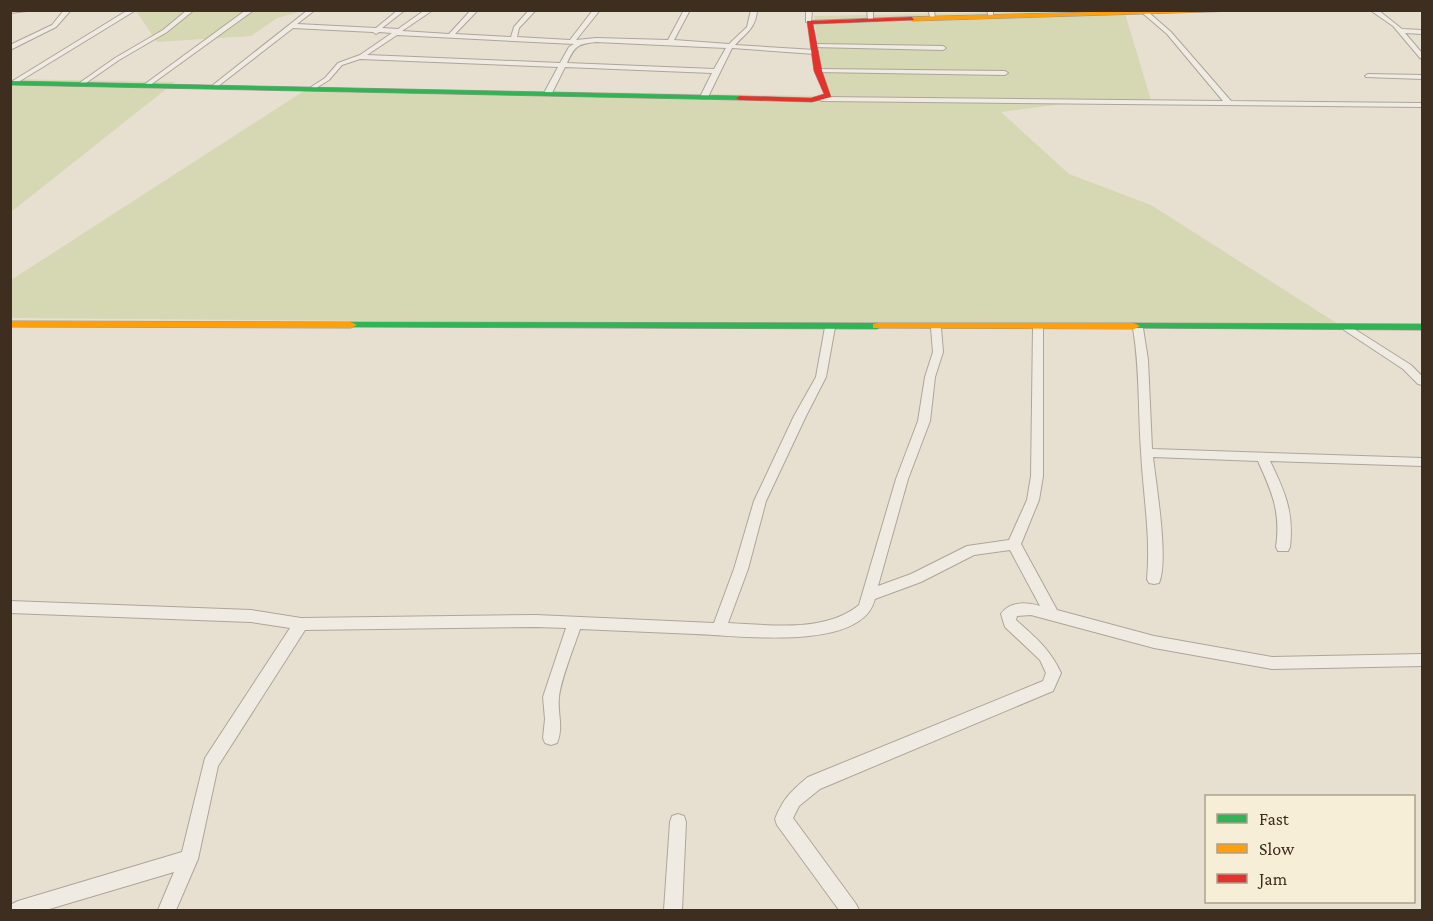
<svg xmlns="http://www.w3.org/2000/svg" width="1433" height="921" font-family="'Crimson Pro',serif">
  <style>
    .green { fill: #d6d7b3 }
    .lines { fill: none; stroke-linecap: round; stroke-linejoin: round }
    .street-casing { stroke: #ada599; stroke-width: 2 }
    .fast-casing { stroke: #9c958a; stroke-width: 1 }
    .slow-casing { stroke: #9c958a; stroke-width: 1 }
    .jam-casing { stroke: #9c958a; stroke-width: 1 }
    .street { fill: #efebe3; fill-rule: evenodd }
    .fast { fill: #30b455; fill-rule: evenodd }
    .slow { fill: #ff9f0a; fill-rule: evenodd }
    .jam { fill: #e5322d; fill-rule: evenodd }
  </style>
  <rect width="100%" height="100%" fill="#e7e0d1"/>
  <g class="green">
    <polygon points="1124,10 1151,100 1063,104 1001,112 1069,174 1151,205 1346,329 11,318 11,280 310,87 825,96 814,16"/>
    <polygon points="136,11 303,11 277,18 251,36 157,42"/>
    <polygon points="11,79 175,82 11,212"/>
  </g>
  <g class="lines">
    <g class="street-casing">
      <g id="street">
        <polygon points="10,10 35,10 10,13"/>
        <polygon points="64,10 71,10 56,27 10,50 10,45 52,25"/>
        <polygon points="128,10 136,10 15,84 10,84 11,82"/>
        <polygon points="187,10 194,10 167,32 119,60 83,85 78,84 115,58 163,30"/>
        <polygon points="246,10 254,10 149,86 145,86 145,84"/>
        <path d="M308 10H315L297 24 376 28 398 10H405L382 28 398 29 425 10H433L402 31 449 34 471 10H478L455 34 511 37 514 27 529 10H536L519 28 517 37 570 40 593 10H600L576 40 596 38 668 40 684 10H690L674 40 729 44 747 27 751 10H757C756 28 746 33 735 45L815 50 818 52 815 54 732 48 708 97 704 99 700 97 712 73 565 67 552 93 548 95 544 93 558 67 360 59 342 65 329 80 313 90 311 89V87L325 78 338 63 360 55 392 33 379 32 376 34 373 32 293 28 217 87H213V85ZM397 35 574 44 569 47 560 63 367 55ZM596 42 726 48 714 69 567 63C575 46 577 44 596 42Z"/>
        <polygon points="806,10 812,10 811,23 806,22"/>
        <polygon points="867,10 873,10 873,20 868,19"/>
        <polygon points="928,10 934,10 935,19 931,19"/>
        <polygon points="987,10 993,10 993,18 989,18"/>
        <polygon points="1139,10 1146,10 1171,32 1231,101 1422,103 1422,107 822,101 818,99 822,97 1223,101 1167,34"/>
        <polygon points="1370,10 1378,10 1402,29 1422,30 1422,34 1405,33 1422,53 1422,59 1420,58 1393,26"/>
        <polygon points="815,44 943,46 946,48 943,50 813,47 813,45"/>
        <polygon points="818,69 1005,71 1008,73 1005,75 816,72 816,70"/>
        <polygon points="1368,74 1422,75 1422,79 1366,77 1365,76"/>
        <path d="M830 324 835 327 826 377 806 416 766 501 748 569 728 623C770 625 825 633 859 605L896 479 918 421 925 377 933 352 931 328 932 326 936 325 941 328 943 352 935 377 930 421 908 479 878 586 911 574 967 546 1009 540 1027 500 1031 476 1033 328 1038 325 1043 328V476L1039 500 1021 544 1057 610 1154 636 1272 657 1422 654V666L1272 669 1154 648 1031 615 1017 616 1016 620C1036 638 1050 649 1061 673L1053 691 820 789 799 806 793 818 856 904 859 910H839L777 825 775 819C783 799 791 791 808 777L1043 681 1046 673 1040 660 1005 627 1001 614C1009 601 1027 602 1040 606L1010 550 974 555 921 582 875 599C872 609 868 615 859 621 823 646 739 636 695 634 657 632 618 631 580 629 574 647 561 679 559 697 557 712 564 727 557 743L551 745 545 743 543 738 545 719 543 697 566 628 536 627 305 630 218 766 198 859 176 910H158L174 872 46 910H10L12 904 18 901 182 852 205 758 290 628 251 622 10 613V601L251 610 301 618 536 615 714 623 734 569 754 501 794 416 816 377 825 327Z"/>
        <path d="M1138 325 1143 328 1148 360 1152 449 1422 458V466L1270 461C1285 492 1294 512 1290 547L1288 551H1278L1276 547C1281 512 1272 492 1258 461L1153 457C1156 484 1169 561 1159 583L1154 584 1149 583 1147 579C1151 536 1143 493 1141 451 1138 410 1140 369 1133 328Z"/>
        <polygon points="1348,325 1411,365 1422,376 1422,385 1418,384 1403,369 1344,330 1343,328"/>
        <polygon points="678,814 684,816 686,822 682,910 664,910 670,822 672,816"/>
      </g>
    </g>
    <g class="fast-casing">
      <g id="fast">
        <polygon points="10,81 740,96 744,98 740,100 10,85"/>
        <polygon points="351,322 877,323 883,326 877,329 347,327 345,325"/>
        <polygon points="1134,323 1422,324 1422,330 1130,328 1130,324"/>
      </g>
    </g>
    <g class="slow-casing">
      <g id="slow">
        <polygon points="1169,10 1271,10 912,21 909,19 912,17"/>
        <polygon points="10,321 351,322 357,325 351,328 10,327"/>
        <polygon points="877,323 1134,323 1140,326 1134,329 873,328 873,324"/>
      </g>
    </g>
    <g class="jam-casing">
      <polygon id="jam" points="912,17 914,20 813,24 822,71 831,97 812,102 740,100 736,98 740,96 811,98 824,94 814,71 807,21"/>
    </g>
    <use href="#street" class="street"/>
    <use href="#fast" class="fast"/>
    <use href="#slow" class="slow"/>
    <use href="#jam" class="jam"/>
  </g>
  <rect width="1433" height="921" fill="none" stroke="#3d2e20" stroke-width="24"/>
  <rect x="1205" y="795" width="210" height="108" fill="#f7eed8" stroke="#ada18e" stroke-width="1.5"/>
  <rect x="1217" y="814" width="30" height="9" fill="#30b455" stroke="#ada18e" stroke-width="1.5"/>
  <text x="1259" y="825" font-size="18" fill="#3d2e20">Fast</text>
  <rect x="1217" y="844" width="30" height="9" fill="#ff9f0a" stroke="#ada18e" stroke-width="1.5"/>
  <text x="1259" y="855" font-size="18" fill="#3d2e20">Slow</text>
  <rect x="1217" y="874" width="30" height="9" fill="#e5322d" stroke="#ada18e" stroke-width="1.5"/>
  <text x="1259" y="885" font-size="18" fill="#3d2e20">Jam</text>
</svg>
